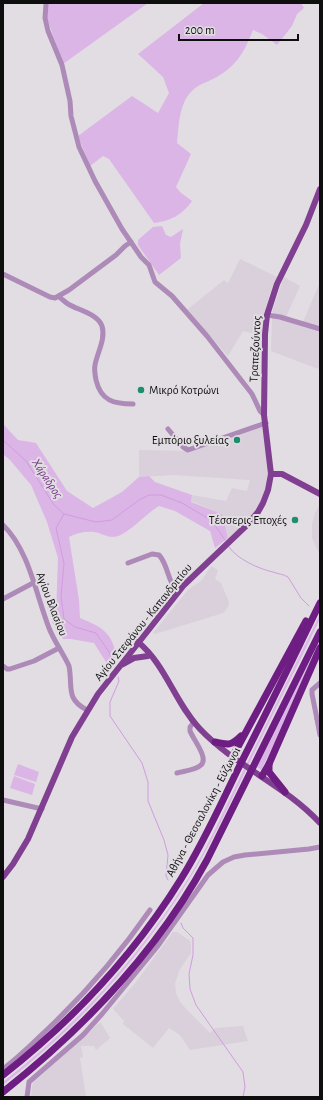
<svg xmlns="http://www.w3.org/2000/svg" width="323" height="1100" font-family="'Alegreya Sans',sans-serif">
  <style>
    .built { fill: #d9d0db }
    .green { fill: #dcb5e7 }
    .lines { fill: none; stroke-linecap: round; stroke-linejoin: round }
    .stream { stroke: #d09cdf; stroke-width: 1 }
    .minor { stroke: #ad8ab7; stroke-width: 5 }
    .major { stroke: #803f91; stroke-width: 6 }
    .highway { stroke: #6e1d83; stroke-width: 7 }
    .poi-dot { fill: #1c8d6d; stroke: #e1dde2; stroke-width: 1.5 }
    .labels { text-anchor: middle; stroke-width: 4; stroke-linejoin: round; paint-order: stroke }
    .street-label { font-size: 12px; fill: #0f0e0f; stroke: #e1dde2 }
    .poi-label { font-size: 12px; fill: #0f0e0f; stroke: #e1dde2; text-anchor: end }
    .water-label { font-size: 13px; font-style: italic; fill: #723483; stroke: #e1dde2 }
  </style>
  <rect width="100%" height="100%" fill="#e1dde2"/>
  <g class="built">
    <polygon points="240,259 277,277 270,293 266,308 263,336 243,331 228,356 187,310 224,280 228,283"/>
    <polygon points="284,277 300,286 286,317 274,314 272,311"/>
    <polygon points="320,282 320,327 303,322"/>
    <polygon points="272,317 320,332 320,365 318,369 271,351"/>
    <polygon points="264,425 270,471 263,501 246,523 228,538 222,514 191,501 192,495 226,501 232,488 247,491 250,480 174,475 139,477 139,450 189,451"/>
    <polygon points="320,504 320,553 318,551 312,538 312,525 315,513"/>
    <polygon points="211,566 218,570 215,579 221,583 229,602 228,607 223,613 155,634 153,633 188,590 202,580"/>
    <polygon points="173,932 177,932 190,941 191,946 191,953 180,969 175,983 176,993 180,1002 187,1010 210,1033 215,1028 243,1026 248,1041 190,1050 180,1035 169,1028 153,1048 123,1024 124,1021 113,1009 136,982"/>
    <polygon points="99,1023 101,1023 110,1038 96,1050 94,1046 81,1046 83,1057 80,1058 86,1097 31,1097 32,1086 34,1082 82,1039"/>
  </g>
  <g class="green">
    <polygon points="48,3 148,3 63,64 47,18"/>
    <path d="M204 3H301L304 8 297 14 292 26 277 45 262 34 253 30C244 53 236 67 213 79 207 82 200 84 194 89 179 101 179 125 177 143L191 154 176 187 180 192 192 201C182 215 171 221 154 223L109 159 103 156 90 166 78 136 132 96 158 113 169 93 163 77 138 54Z"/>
    <polygon points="162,226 166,235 171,237 183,229 180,244 181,258 159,275 138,245 138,240 153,227"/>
    <path d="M3 424 18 440 36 443 67 491 93 508 122 492 139 477 149 476 155 482 192 495 191 502 222 514 228 538 215 548 210 531 175 511 159 506C147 513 130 532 118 536 109 539 102 533 94 532 85 531 76 533 69 537L79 600 80 618C102 627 114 633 116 659L106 662 94 643 71 639H63L52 622 56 615 58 558 47 522 31 485 10 460 3 454Z"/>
    <path d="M320 614V619C296 669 271 718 247 768 228 807 210 847 187 883 137 963 77 1027 3 1085V1082C75 1026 137 960 186 882 209 846 226 805 245 767 270 716 295 665 320 614Z"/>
    <polygon points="320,641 310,669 291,711 261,770 257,767"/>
    <polygon points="18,764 39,772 36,782 14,775"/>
    <polygon points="14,776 35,784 32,795 10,788"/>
  </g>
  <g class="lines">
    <g class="stream">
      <polyline points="3,440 26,461 54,505 64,514 96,522 112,520 139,500 149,495 161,495 182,503 209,519 214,524 225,540"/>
      <polyline points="64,514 56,528 64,563 61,597 64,619 75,627 96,633 109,652 112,661"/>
      <path d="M229 547C237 559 259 569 273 572 278 574 283 574 288 577L301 598 309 606"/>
      <polyline points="118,677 119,681 110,702 110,716 142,763 148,782 148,801 164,840 168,855 166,876 168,880"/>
      <polyline points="181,923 183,928 193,938 193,955 189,974 190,989 196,1005 243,1072 245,1087 243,1097"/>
    </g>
    <g class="minor">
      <polyline points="46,4 45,18 48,31 62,65 70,101 71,116 79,147 95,181 122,229 141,257 149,265 155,282 172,296 207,336 252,394 260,411 264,415"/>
      <polyline points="3,274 50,297 55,298 69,290 116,255 125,246 131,242"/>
      <path d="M59 297C62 299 65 302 68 304 78 310 98 314 102 326 106 339 97 353 95 365 94 370 95 375 96 380 101 401 114 404 133 404"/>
      <polyline points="267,315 280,317 320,329"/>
      <polyline points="168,429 183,447 188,450 266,423"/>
      <path d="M3 525C29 550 36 595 49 628 54 641 63 653 69 666 73 686 65 699 87 710"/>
      <path d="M128 563 152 554 159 555C169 566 167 582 178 592"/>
      <polyline points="3,599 33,583"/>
      <polyline points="3,666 7,669 10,669 34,661 59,648"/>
      <polyline points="320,718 317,719 320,735"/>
      <polyline points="317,719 312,694 312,690 320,683"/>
      <path d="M177 773C184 771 196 770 201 765 209 758 193 739 190 731V727L194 722"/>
      <polyline points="3,800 42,809"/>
      <path d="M3 1069C22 1055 38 1038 55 1022 92 986 121 952 150 910"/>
      <polyline points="27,1097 29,1082 83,1035 102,1014 157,947 208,875 223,862 234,857 245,855 309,849 320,847"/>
    </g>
    <g class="major">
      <polyline points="271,474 282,474 320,494"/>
      <path d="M138 642C166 665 175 703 200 729 235 766 285 785 320 823"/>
      <polyline points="123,664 134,658 148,656"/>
      <polyline points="3,877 13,864 28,839 72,737 98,694 184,585 247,525 258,512 263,503 268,490 271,474 264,415 265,334 267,315 277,284 306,225 320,189"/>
    </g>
    <g class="highway">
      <path d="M215 742C228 745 231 746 241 736"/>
      <polyline points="233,756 306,621"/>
      <polyline points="269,764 269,772 285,792"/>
      <polyline points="262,776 269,764 320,648"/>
      <path d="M3 1075C73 1020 134 955 181 879 203 844 220 806 238 769 266 714 293 658 320 603"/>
      <path d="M3 1092C85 1027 157 952 207 860L320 632"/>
    </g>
  </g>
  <g class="poi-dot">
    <circle cx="141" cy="390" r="4"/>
    <circle cx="237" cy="440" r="4"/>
    <circle cx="295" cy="520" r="4"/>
  </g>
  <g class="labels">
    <g class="street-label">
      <text transform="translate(255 349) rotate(-87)" y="4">Τραπεζούντος</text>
      <text transform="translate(52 604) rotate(69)" y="4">Αγίου Βλασίου</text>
      <text transform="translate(143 622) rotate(-51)" y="4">Αγίου Στεφάνου - Καπανδριτίου</text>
      <text transform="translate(203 812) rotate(-62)" y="4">Αθήνα - Θεσσαλονίκη - Εύζωνοι</text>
    </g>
    <g class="poi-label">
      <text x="149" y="394" text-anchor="start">Μικρό Κοτρώνι</text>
      <text x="229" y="444">Εμπόριο ξυλείας</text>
      <text x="287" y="524">Τέσσερις Εποχές</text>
    </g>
    <g class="water-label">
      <text transform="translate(48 478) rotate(56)" y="5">Χάραδρος</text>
    </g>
  </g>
  <rect width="323" height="1100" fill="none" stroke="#0f0e0f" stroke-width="8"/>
  <path d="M179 34v6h119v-6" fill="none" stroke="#0f0e0f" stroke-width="2"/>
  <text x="185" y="34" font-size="12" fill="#0f0e0f" stroke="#e1dde2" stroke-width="3" paint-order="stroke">200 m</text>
</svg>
